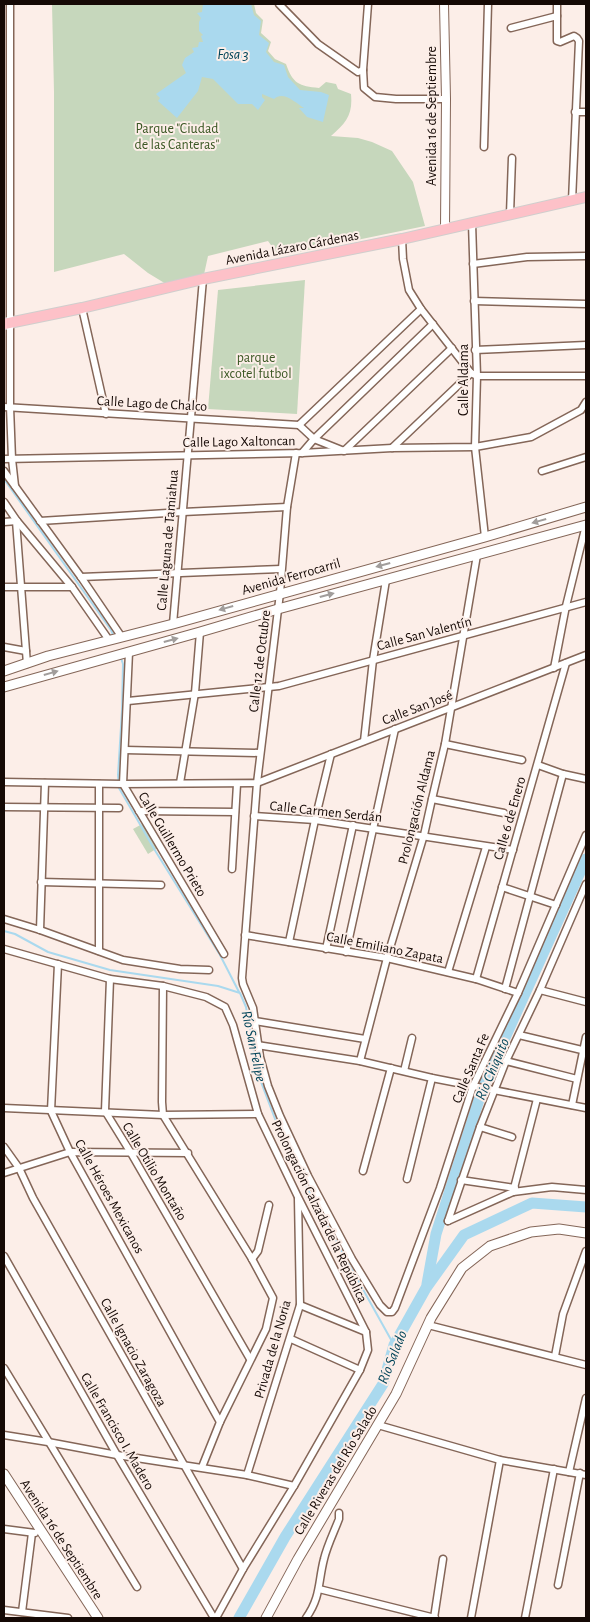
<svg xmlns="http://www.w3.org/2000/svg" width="590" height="1622" font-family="'Alegreya Sans',sans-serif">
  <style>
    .green { fill: #c6d7bc }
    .water { fill: #aad9ee }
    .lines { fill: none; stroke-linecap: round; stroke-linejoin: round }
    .stream { stroke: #aad9ee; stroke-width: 2 }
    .river { stroke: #aad9ee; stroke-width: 11 }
    .minor-casing { stroke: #846658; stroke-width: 9 }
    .tertiary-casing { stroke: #846658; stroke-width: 10 }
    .secondary-casing { stroke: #846658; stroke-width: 11 }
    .primary-casing { stroke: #d0cecd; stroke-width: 12 }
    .minor { stroke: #fff; stroke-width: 6 }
    .tertiary { stroke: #fff; stroke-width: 8 }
    .secondary { stroke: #fff; stroke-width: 9 }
    .primary { stroke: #fdc1c8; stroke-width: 10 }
    .oneway { fill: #a19d9b }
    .labels { text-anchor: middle; stroke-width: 4; stroke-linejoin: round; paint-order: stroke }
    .street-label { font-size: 14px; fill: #150905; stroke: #fceee8 }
    .park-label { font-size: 14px; fill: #3a5723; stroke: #fceee8 }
    .water-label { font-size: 15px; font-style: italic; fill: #02455a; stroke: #fceee8 }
  </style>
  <rect width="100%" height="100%" fill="#fceee8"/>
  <g class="green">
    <path d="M52 4H254L256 13 263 20 261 33 271 42 268 51 275 59 286 64C293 84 299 86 319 88L326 82 336 84 338 89 351 94C353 115 346 123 331 136L358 138 372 142 392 151 413 182 425 226 279 256 268 241 208 256 203 279 171 287 148 273 124 254 54 272V92Z"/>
    <polygon points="305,280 297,414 208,409 218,290"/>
    <polygon points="144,823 159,847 148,854 133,829"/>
  </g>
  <path class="water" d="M203 4H251L254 15 261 21 259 35 269 43 266 52 274 62 284 65 288 77 300 90 321 92 329 95 323 122 307 117 299 108H304C296 103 283 90 274 99L262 94V97L265 100 258 110 252 104H238L213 79 202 77 198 91 177 118 158 101 160 98 156 94 186 73 182 65 185 58 194 52 192 48 198 47 199 42H203L201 36 203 35 199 31V22L201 18 197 13 202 12Z"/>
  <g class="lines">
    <g class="stream">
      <polyline points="4,479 111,630 114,637"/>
      <polyline points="121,658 123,664 122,711 118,775 119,788 156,852 220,955 239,992"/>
      <polyline points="4,931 15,934 48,952 110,970 218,986 240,993 246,1007 258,1074 280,1132 313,1200 394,1345"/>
    </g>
    <g class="river">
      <polyline points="427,1284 436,1234 484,1084 586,859"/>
      <polyline points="239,1618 285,1537 383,1384 394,1345 426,1288 464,1235 532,1203 586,1207"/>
    </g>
    <g class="minor-casing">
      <g id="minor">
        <polyline points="10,4 10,407 12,459 15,486"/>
        <polyline points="279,4 318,44 358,72 363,70"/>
        <polyline points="368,4 363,70 364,88 375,97 396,99 446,99"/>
        <polyline points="557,4 557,41 560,42 574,36 577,38 579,41 572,201"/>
        <polyline points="511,28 557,16"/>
        <polyline points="575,112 586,112"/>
        <polyline points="484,147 488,4"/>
        <polyline points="510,214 512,158"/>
        <polyline points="472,223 477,376 475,447 485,537"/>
        <polyline points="402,239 403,259 409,290 421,309 471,373 477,376 586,376"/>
        <polyline points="473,264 527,257 586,256"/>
        <polyline points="474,301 586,304"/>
        <polyline points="82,308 106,414"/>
        <polyline points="475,350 586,345"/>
        <polyline points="4,407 299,425"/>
        <polyline points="299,425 314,439 344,451 452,348"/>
        <polyline points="299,425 421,309"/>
        <polyline points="392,448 471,373"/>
        <polyline points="296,453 287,507 280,593 257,783 242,978 243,984 253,1008 260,1057 268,1086 280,1116 308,1176 352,1259 380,1305 387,1312 392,1312 395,1308 440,1188 473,1086 518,993 586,835"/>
        <polyline points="302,453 314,439 433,324"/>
        <polyline points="4,459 302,453 392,448 475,447 531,437 581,410 586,402"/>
        <polyline points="4,471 81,577 121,636"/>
        <polyline points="542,471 586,457"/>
        <polyline points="4,502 17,521 72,587 109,640"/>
        <polyline points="16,521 27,664"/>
        <polyline points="40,521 183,512 287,507"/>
        <polyline points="4,522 17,521"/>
        <polyline points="81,577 281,569"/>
        <polyline points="4,587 72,587"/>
        <polyline points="173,624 203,279"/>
        <polyline points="4,647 26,651"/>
        <polyline points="129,652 123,784 224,954"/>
        <polyline points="554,668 566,606 586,525"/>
        <polyline points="128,701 279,686 586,602"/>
        <polyline points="364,741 373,660 386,580"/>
        <polyline points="445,744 522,760"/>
        <polyline points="125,750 260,753"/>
        <polyline points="538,765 563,774 586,779"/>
        <polyline points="4,782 123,784 257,783 586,655"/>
        <polyline points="180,783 195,693 200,632"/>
        <polyline points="99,784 99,951"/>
        <polyline points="432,799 504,813"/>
        <polyline points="4,807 119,808"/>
        <polyline points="139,811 235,812"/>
        <polyline points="254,816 315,820 513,850"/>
        <polyline points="232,869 237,784"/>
        <polyline points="41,882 161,885"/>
        <polyline points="502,887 556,905"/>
        <polyline points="4,919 40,930 123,960 180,969 209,970"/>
        <polyline points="40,930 45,783"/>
        <polyline points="245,935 387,958 476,979 518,993"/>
        <polyline points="289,942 315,820 331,754"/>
        <polyline points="4,949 110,979 163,986 206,997 225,1007 233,1025 258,1114 298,1197 366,1332 368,1350 360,1370 294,1486 243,1569 216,1618"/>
        <polyline points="326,949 353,825"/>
        <polyline points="346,952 395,729"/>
        <polyline points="58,964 51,1111 70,1152 220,1422"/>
        <polyline points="448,972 486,847"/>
        <polyline points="110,979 105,1111 131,1153 250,1359"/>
        <polyline points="476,979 566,663"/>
        <polyline points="163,986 162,1102 163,1115 252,1259 273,1298 266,1329 220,1422 202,1467"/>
        <polyline points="505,989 563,774"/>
        <polyline points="540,990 586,1002"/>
        <polyline points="255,1021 365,1039"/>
        <polyline points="519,1035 586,1051"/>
        <polyline points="257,1045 360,1061 432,1078 586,1108"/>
        <polyline points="360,1061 387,958 424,835 432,799 445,744 477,555"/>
        <polyline points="506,1061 577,1079"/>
        <polyline points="404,1071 412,1038"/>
        <polyline points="572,1105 586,1037"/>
        <polyline points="4,1108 163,1115 258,1114"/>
        <polyline points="480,1127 512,1137"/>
        <polyline points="4,1147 19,1168 33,1198 243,1569"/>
        <polyline points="363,1171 391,1068"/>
        <polyline points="4,1173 70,1152 188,1153"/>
        <polyline points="407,1179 432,1078"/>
        <polyline points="461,1180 515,1188"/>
        <polyline points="513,1192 537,1099"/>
        <polyline points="448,1221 480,1127 506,1061 540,990 586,884"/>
        <polyline points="448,1221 513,1192 552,1187 586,1190"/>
        <polyline points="4,1256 117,1455 214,1618"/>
        <polyline points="252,1259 258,1251 269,1205"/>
        <polyline points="300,1305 366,1332"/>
        <polyline points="428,1325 586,1365"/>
        <polyline points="291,1339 360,1370"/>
        <polyline points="555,1356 563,1314 586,1251"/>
        <polyline points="4,1368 137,1587"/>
        <polyline points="378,1425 500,1460 586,1475"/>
        <polyline points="4,1435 48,1442 117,1455 247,1475 294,1486"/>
        <polyline points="569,1472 586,1398"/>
        <polyline points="247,1475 300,1305 298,1199"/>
        <polyline points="4,1529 35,1533"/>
        <polyline points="558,1585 580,1473"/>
        <polyline points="319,1589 435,1618"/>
        <polyline points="4,1610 68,1618"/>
        <polyline points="22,1612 32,1533"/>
        <path d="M306 1618C321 1597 318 1582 324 1559 327 1546 334 1532 339 1519V1513"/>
        <polyline points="434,1618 443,1559"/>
        <polyline points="471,1618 500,1460"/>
        <polyline points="525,1618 554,1469"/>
      </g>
    </g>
    <g class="tertiary-casing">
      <polyline id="tertiary" points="444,4 446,99 445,228"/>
    </g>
    <g class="secondary-casing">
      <g id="secondary">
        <polyline points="4,671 48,656 173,624 485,537 586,507"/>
        <polyline points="4,687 200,632 278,609 586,525"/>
        <polyline points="4,1474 98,1618"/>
        <polyline points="266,1618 298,1559 396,1394 431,1318 462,1268 490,1246 531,1232 559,1229 586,1233"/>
      </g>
    </g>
    <g class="primary-casing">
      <polyline id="primary" points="4,324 82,308 203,279 402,239 586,197"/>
    </g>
    <use href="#minor" class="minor"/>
    <use href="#tertiary" class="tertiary"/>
    <use href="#secondary" class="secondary"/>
    <use href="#primary" class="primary"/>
  </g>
  <defs><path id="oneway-solid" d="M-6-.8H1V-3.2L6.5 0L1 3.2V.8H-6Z" transform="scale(1.25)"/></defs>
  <g class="oneway">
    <use href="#oneway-solid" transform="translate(539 521) rotate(164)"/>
    <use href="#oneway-solid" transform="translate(383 565) rotate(165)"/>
    <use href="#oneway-solid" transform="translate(327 595) rotate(-15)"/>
    <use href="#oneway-solid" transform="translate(226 608) rotate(164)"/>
    <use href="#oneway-solid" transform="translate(171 640) rotate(-15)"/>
    <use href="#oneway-solid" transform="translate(51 673) rotate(-16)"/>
  </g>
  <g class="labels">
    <g class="street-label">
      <text transform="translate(431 116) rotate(-90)" y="5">Avenida 16 de Septiembre</text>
      <text transform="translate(292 247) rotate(-11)" y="5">Avenida Lázaro Cárdenas</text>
      <text transform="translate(463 380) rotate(-90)" y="5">Calle Aldama</text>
      <text transform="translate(152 403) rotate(3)" y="5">Calle Lago de Chalco</text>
      <text transform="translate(239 441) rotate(-1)" y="5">Calle Lago Xaltoncan</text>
      <text transform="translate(167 540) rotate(-85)" y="5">Calle Laguna de Tamiahua</text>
      <text transform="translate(291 576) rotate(-16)" y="5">Avenida Ferrocarril</text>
      <text transform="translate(424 633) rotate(-15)" y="5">Calle San Valentín</text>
      <text transform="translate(259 661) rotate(-83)" y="5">Calle 12 de Octubre</text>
      <text transform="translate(417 707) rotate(-21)" y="5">Calle San José</text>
      <text transform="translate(416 807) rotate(-76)" y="5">Prolongación Aldama</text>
      <text transform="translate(326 811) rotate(6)" y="5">Calle Carmen Serdán</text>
      <text transform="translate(509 818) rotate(-74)" y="5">Calle 6 de Enero</text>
      <text transform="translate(173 844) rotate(59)" y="5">Calle Guillermo Prieto</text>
      <text transform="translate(385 947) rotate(11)" y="5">Calle Emiliano Zapata</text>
      <text transform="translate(470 1068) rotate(-67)" y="5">Calle Santa Fe</text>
      <text transform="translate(155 1171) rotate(59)" y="5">Calle Otilio Montaño</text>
      <text transform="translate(110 1196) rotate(61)" y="5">Calle Héroes Mexicanos</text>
      <text transform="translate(320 1211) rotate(64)" y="5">Prolongación Calzada de la República</text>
      <text transform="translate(272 1349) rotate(-74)" y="5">Privada de la Noria</text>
      <text transform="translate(134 1352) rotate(61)" y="5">Calle Ignacio Zaragoza</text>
      <text transform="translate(118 1431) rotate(60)" y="5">Calle Francisco I. Madero</text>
      <text transform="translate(335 1470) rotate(-59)" y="5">Calle Riveras del Río Salado</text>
      <text transform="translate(62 1539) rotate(57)" y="5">Avenida 16 de Septiembre</text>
    </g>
    <g class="park-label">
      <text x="177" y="133">Parque "Ciudad<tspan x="177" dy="16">de las Canteras"</tspan></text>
      <text x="256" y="362">parque<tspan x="256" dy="16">ixcotel futbol</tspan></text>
    </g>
    <g class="water-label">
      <text x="233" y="59">Fosa 3</text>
      <text transform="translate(254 1046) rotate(78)" y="5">Río San Felipe</text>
      <text transform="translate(492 1069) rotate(-67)" y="5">Rio Chiquito</text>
      <text transform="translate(392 1357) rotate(-68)" y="5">Río Salado</text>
    </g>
  </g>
  <rect width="590" height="1622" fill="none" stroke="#150905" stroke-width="10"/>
</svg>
